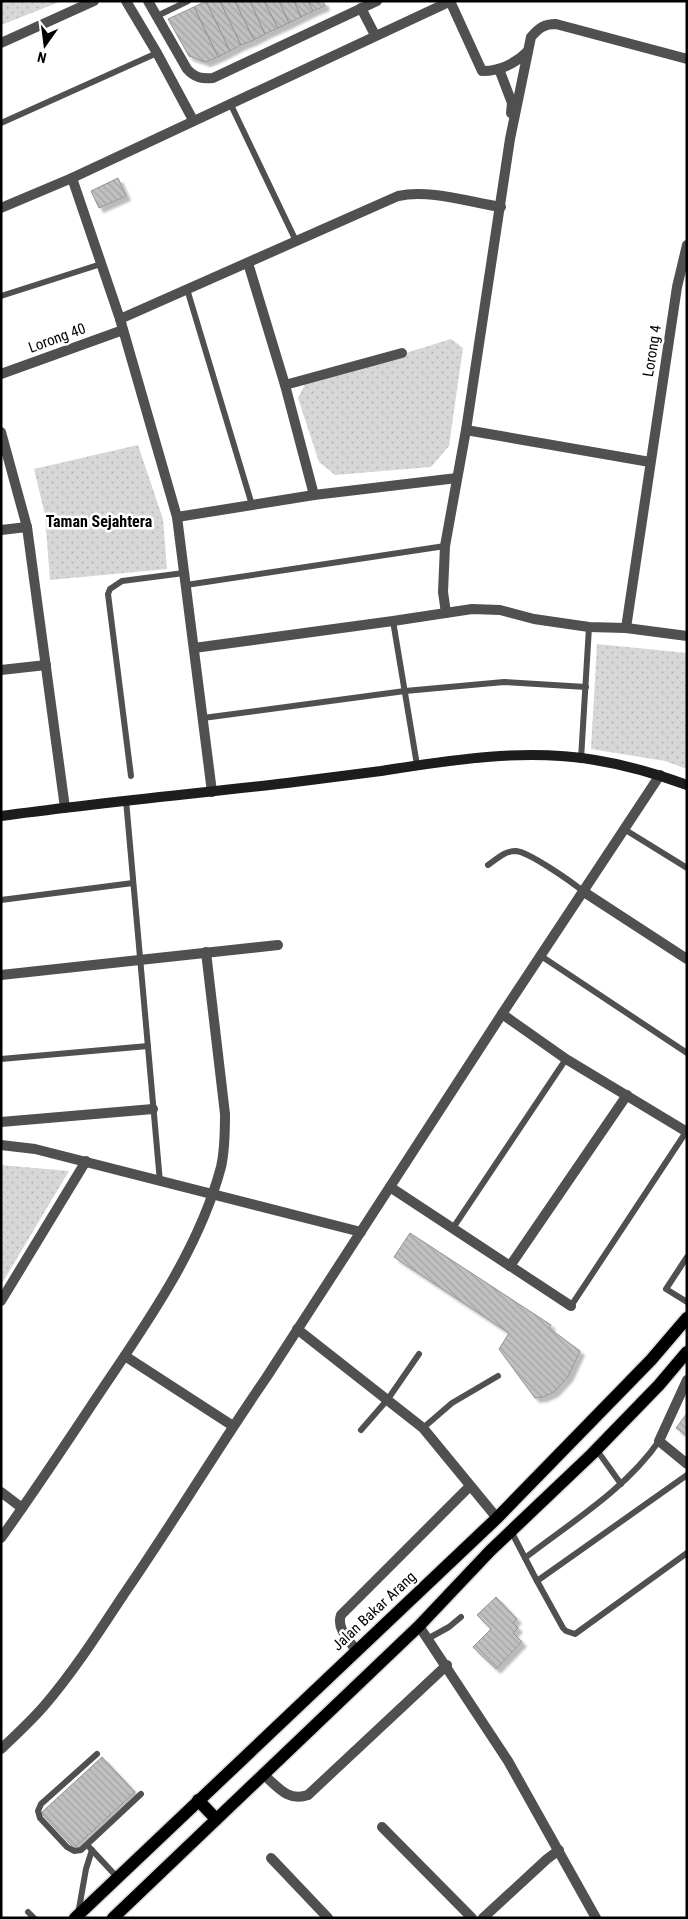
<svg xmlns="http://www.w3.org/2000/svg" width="688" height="1919" font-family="'Roboto Condensed',sans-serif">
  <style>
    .park { fill: url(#park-dots) }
    .building { fill: url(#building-back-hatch); stroke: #949494; filter: url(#shadow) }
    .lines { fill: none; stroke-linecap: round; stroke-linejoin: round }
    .primary-casing { stroke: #dbdbdb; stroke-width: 15 }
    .lane { stroke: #505050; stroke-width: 6 }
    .street { stroke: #505050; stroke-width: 10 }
    .secondary { stroke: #1d1d1d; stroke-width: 10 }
    .primary { stroke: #000; stroke-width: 12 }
    .labels { text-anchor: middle; stroke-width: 5; stroke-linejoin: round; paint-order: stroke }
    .street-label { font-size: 15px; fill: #000; stroke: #fff }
    .neighbourhood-label { font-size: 16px; font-weight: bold; fill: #000; stroke: #fff }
  </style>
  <defs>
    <pattern id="park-dots" width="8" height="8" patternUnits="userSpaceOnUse" patternTransform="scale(1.25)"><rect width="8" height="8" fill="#d7d7d7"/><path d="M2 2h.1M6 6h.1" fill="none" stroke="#b7b7b7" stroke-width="1.8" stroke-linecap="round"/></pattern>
    <pattern id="building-back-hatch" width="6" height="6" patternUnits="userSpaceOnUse" patternTransform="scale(1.25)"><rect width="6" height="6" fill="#c0c0c0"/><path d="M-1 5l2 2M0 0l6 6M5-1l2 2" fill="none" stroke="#a3a3a3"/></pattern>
    <filter id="shadow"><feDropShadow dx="4.5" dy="4.5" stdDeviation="1" flood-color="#0004"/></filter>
  </defs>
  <rect width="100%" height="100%" fill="#fff"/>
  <g class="park">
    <polygon points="1,1 62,1 1,25"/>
    <polygon points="451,339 463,348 449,446 431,467 335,475 319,462 298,398 305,384"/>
    <polygon points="138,445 163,519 167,569 50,580 45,515 34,469"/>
    <polygon points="597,644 687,653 687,769 665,761 591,749"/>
    <polygon points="1,1165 69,1171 1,1285"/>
  </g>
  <g class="building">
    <polygon points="206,1 230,51 218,57 194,7"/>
    <polygon points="206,1 220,1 241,45 230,51"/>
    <polygon points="220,1 235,1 254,40 241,45"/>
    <polygon points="235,1 250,1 265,34 254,40"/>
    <polygon points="250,1 264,1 278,28 265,34"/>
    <polygon points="264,1 279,1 289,23 278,28"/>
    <polygon points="279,1 294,1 301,17 289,23"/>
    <polygon points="294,1 308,1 313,11 301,17"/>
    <polygon points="308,1 323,1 325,6 313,11"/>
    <polygon points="194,7 218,57 206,62 189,56 168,19"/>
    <polygon points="118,178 126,196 99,208 91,191"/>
    <polygon points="410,1233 551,1325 549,1328 580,1351 568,1377 554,1392 543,1397 535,1398 499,1349 509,1333 394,1257"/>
    <polygon points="687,1413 687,1436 676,1428"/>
    <polygon points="496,1597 517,1619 513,1623 518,1628 513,1633 522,1642 496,1669 473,1647 491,1629 477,1615"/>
    <polygon points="102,1757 135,1792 74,1848 41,1813"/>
  </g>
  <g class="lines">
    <g class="primary-casing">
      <g id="primary">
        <polyline points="198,1800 216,1819"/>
        <polyline points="75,1918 497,1518 651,1360 687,1318"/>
        <polyline points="113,1918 419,1626 490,1551 592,1454 659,1385 687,1352"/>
      </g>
    </g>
    <g class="lane">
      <polyline points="157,16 188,1"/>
      <polyline points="230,103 296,241"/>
      <polyline points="1,123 157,53"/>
      <polyline points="187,289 252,505"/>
      <polyline points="1,296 101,264"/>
      <polyline points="186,585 445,546"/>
      <polyline points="393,621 417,765"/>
      <polyline points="203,718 405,691 504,682 586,687"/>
      <polyline points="581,759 589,627"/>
      <polyline points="131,776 108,594 110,589 122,581 184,573"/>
      <polyline points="126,800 160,1182"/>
      <polyline points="624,829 687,868"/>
      <path d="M488 865C497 859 504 851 516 851 529 852 572 882 584 892"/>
      <polyline points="1,900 133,883"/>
      <polyline points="541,956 687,1053"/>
      <polyline points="1,1059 148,1046"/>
      <polyline points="453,1228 566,1059"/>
      <polyline points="687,1257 666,1289 687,1302"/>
      <polyline points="571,1306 686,1132"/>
      <polyline points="423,1428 452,1403 498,1376"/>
      <polyline points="361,1430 388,1399 419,1354"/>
      <polyline points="596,1449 621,1484"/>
      <polyline points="511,1531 537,1581 687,1475"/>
      <path d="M525 1558C570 1523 626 1489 659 1441"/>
      <polyline points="537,1581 563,1628 566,1631 575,1634 687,1553"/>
      <polyline points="429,1638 449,1627 461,1617"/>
      <polyline points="97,1754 41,1804 38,1811 40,1818 67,1847 74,1851 81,1850 141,1794"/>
      <polyline points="90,1848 117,1877"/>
      <polyline points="28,1912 34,1918"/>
      <polyline points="78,1914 86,1869 92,1850"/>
    </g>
    <g class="street">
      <polyline points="126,1 157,53 193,120"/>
      <path d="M148 1 187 69C195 78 202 79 213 78L377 1"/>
      <path d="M450 1 482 71C500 71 515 64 528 51"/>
      <polyline points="361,8 375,35"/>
      <polyline points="1,43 94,1"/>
      <polyline points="499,69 512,103 511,113"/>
      <polyline points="72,178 120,319 177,517 212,792"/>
      <polyline points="1,208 72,178 451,1"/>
      <polyline points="248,263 285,385 314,495"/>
      <path d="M120 319 398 196C429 189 469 202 501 207"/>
      <polyline points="1,374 123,330"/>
      <polyline points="285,385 402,353"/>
      <polyline points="466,430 650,462"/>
      <polyline points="1,432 27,527 65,808"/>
      <polyline points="177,517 314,495 457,478"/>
      <polyline points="1,530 27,527"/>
      <path d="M446 613 443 592 445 546 466 430 510 139 531 37C539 28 544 24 556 24L687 59"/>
      <polyline points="626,628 677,287 687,245"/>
      <polyline points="194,648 393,621 472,609 500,610 534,619 589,627 626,628 687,636"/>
      <polyline points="1,670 46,665"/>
      <polyline points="584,892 687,959"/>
      <polyline points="1,975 278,945"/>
      <polyline points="502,1014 566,1059 687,1132"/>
      <polyline points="1,1122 153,1109"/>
      <polyline points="1,1145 35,1149 361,1232"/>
      <polyline points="390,1187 571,1306"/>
      <polyline points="510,1266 627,1095"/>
      <polyline points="1,1301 86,1161"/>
      <polyline points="297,1329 423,1428 497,1518"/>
      <polyline points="125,1356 233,1426"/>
      <polyline points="687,1380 659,1441 687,1464"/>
      <polyline points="1,1492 22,1508"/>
      <path d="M1 1538C35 1491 67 1442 99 1394 146 1324 199 1250 221 1167 225 1150 225 1132 225 1114L206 952"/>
      <polyline points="419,1626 508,1761 596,1918"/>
      <path d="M356 1650C349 1640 336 1628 341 1615L470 1486"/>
      <path d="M1 1749C16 1735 31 1721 44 1706 74 1671 99 1632 124 1594 173 1523 217 1449 266 1378L502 1014 660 775"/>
      <path d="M264 1775C278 1787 288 1802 308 1795L447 1665"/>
      <polyline points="382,1827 472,1918"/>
      <polyline points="271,1858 328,1918"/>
      <polyline points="483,1918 547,1859 559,1850"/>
    </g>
    <path class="secondary" d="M1 816C96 803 192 794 287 783 318 779 350 775 381 771 451 760 524 748 595 760 626 765 657 774 687 785"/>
    <use href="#primary" class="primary"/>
  </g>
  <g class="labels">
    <g class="street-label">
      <text transform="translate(57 338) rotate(-20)" y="5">Lorong 40</text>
      <text transform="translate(652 351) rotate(-81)" y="5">Lorong 4</text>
      <text transform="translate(374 1611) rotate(-43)" y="5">Jalan Bakar Arang</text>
    </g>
    <g class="neighbourhood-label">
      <text x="99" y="527">Taman Sejahtera</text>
    </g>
  </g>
  <rect width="688" height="1919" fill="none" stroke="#000000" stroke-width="5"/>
  <g transform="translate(45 45) rotate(194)" stroke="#ffffff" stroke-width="4" paint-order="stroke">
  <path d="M0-4L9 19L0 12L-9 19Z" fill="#000000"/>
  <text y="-8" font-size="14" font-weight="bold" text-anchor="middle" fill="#000000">N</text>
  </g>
</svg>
